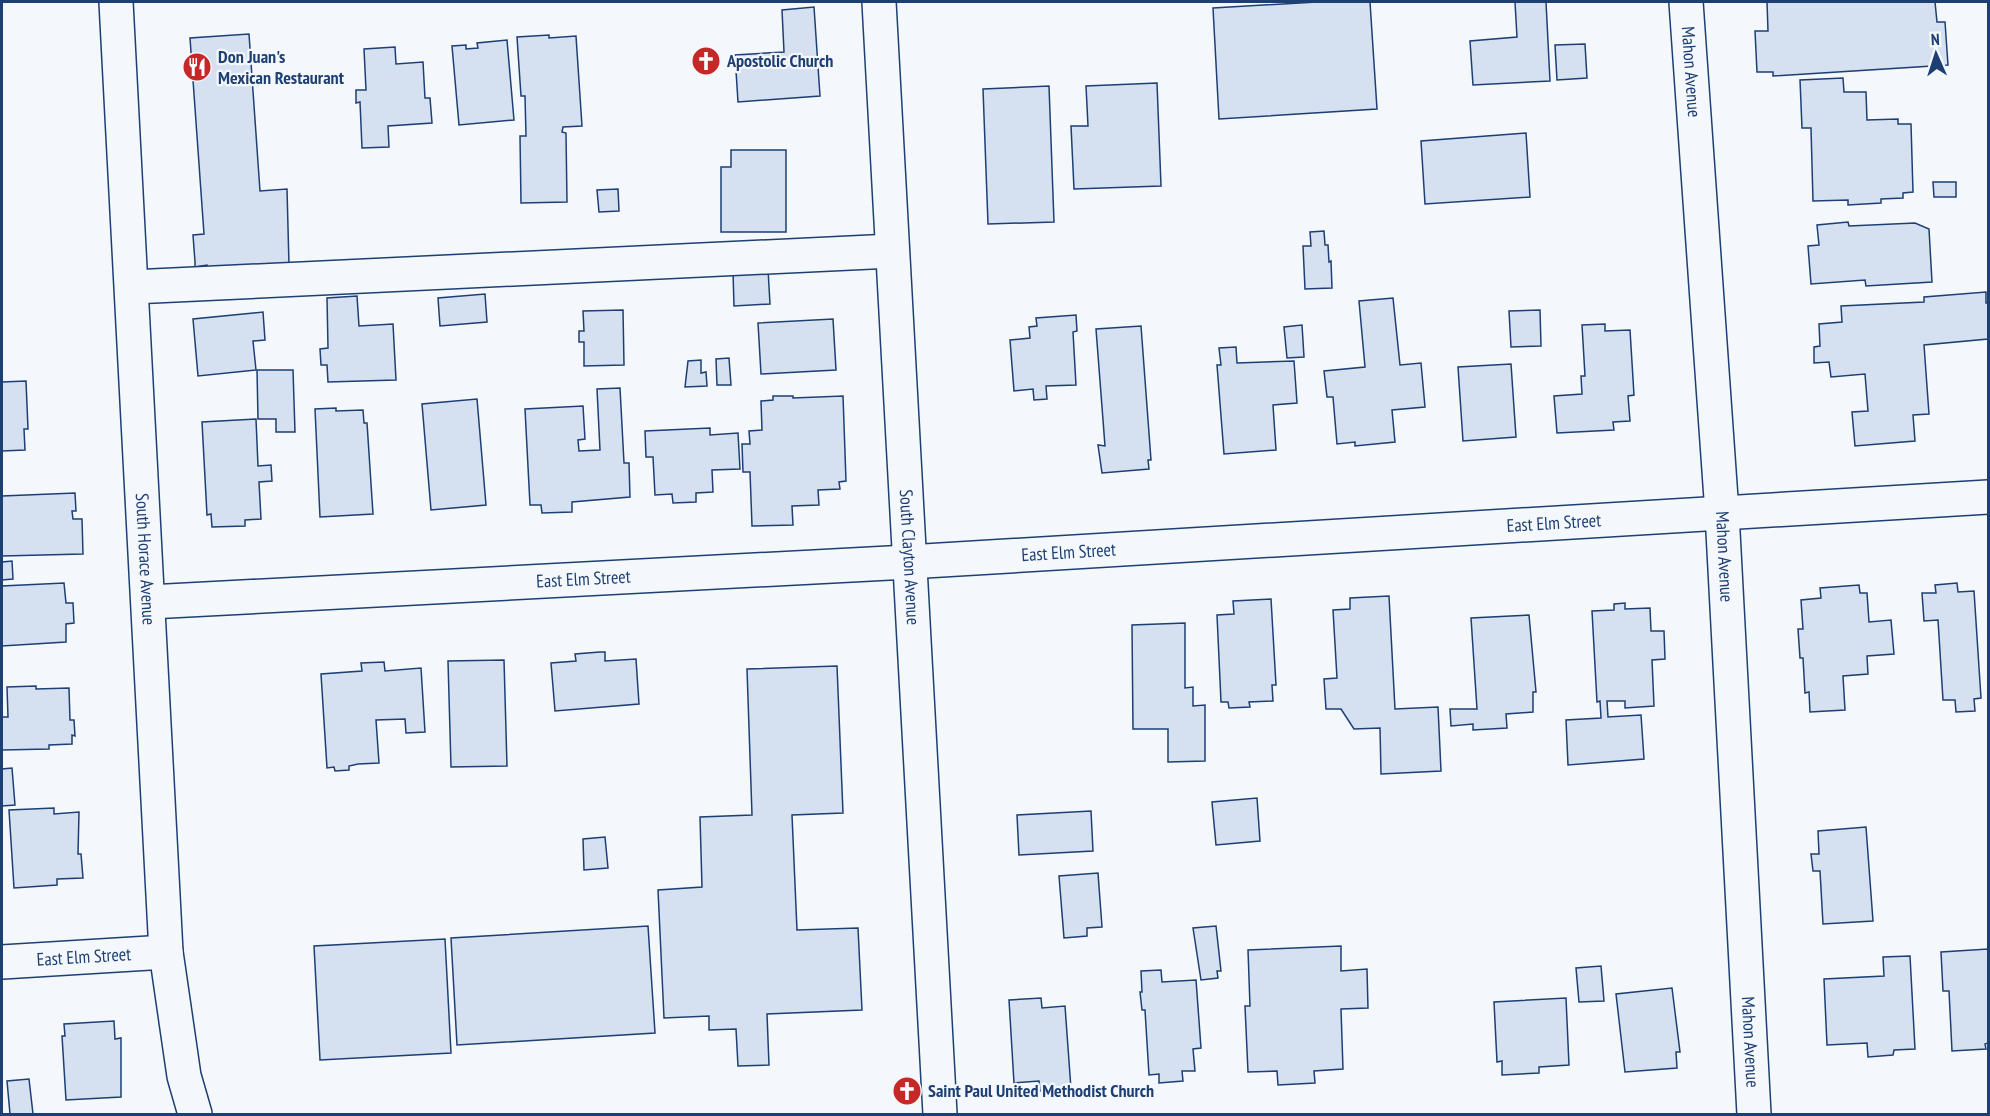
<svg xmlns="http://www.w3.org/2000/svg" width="1990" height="1116" font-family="'PT Sans Narrow',sans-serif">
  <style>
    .building { fill: #d5e0f0; stroke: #1d3f73; stroke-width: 1.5 }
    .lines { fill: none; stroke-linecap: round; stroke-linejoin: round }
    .minor-casing { stroke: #1d3f73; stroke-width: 36 }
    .minor { stroke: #f4f7fb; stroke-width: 33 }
    .labels { text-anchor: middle; stroke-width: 4.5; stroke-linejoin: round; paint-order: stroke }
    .poi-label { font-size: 18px; font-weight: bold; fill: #1d3f73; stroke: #f4f7fb; text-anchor: start }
    .street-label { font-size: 18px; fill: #1d3f73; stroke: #f4f7fb }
  </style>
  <rect width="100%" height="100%" fill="#f4f7fb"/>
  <g class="building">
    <polygon points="1317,2 1370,2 1377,109 1219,119 1213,8"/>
    <polygon points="1515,2 1546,2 1550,81 1473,85 1470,41 1517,37"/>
    <polygon points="1767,2 1935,2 1937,22 1945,22 1948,65 1773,76 1773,72 1757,72 1755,31 1768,31"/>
    <polygon points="814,7 820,96 738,102 735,55 784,52 782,10"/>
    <polygon points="249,34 260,191 287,189 289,265 208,270 207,265 195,267 195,262 193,235 204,234 190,38"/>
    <polygon points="549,35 549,38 576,36 582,126 563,127 562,132 566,133 567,202 521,203 520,136 526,136 525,96 521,96 517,37"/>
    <polygon points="507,40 514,120 459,125 452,46 466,45 466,49 478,48 477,43"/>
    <polygon points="1585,44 1587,78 1557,80 1555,45"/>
    <polygon points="395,47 396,64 423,62 425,98 430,98 432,123 388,126 389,147 362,148 360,102 356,103 356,90 366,90 364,49"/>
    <polygon points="1843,78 1844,92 1866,92 1867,120 1898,119 1898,124 1911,124 1913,192 1903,193 1903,198 1881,199 1881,203 1848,205 1848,200 1813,201 1811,128 1802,128 1800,80"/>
    <polygon points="1157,83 1161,186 1074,189 1071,126 1088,126 1086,86"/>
    <polygon points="1049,86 1054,222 988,224 983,89"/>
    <polygon points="1526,133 1530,197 1425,204 1421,141"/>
    <polygon points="731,150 786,150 786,232 721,232 721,167 731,167"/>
    <polygon points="1933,182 1956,182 1956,197 1934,197"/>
    <polygon points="618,189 619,211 599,212 597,190"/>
    <polygon points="1848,222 1849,226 1915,223 1929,229 1932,282 1866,286 1865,280 1811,284 1808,246 1819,245 1817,225"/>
    <polygon points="1324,231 1325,245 1328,245 1329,262 1331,261 1332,288 1305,289 1303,246 1311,246 1310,232"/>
    <polygon points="768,269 770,304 734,306 733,272"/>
    <polygon points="1986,292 1986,303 1988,303 1988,339 1924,345 1929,414 1913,415 1915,441 1855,446 1852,412 1868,411 1865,374 1831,377 1829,362 1814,363 1814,347 1820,346 1819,324 1842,322 1841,306 1924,302 1924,297"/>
    <polygon points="485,294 487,322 440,326 438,298"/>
    <polygon points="357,296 359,326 393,324 396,380 328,382 327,365 321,365 320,349 328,348 327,298"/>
    <polygon points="1393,298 1400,365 1421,363 1425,407 1392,410 1395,442 1355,446 1355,442 1337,444 1333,397 1327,397 1324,371 1365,367 1359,301"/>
    <polygon points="623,310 624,365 584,366 584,342 579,342 579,331 584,331 583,311"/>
    <polygon points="1540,310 1541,346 1511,347 1509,311"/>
    <polygon points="263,312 265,340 253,341 256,370 198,376 193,319"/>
    <polygon points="1076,315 1077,331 1073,332 1076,385 1046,386 1047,399 1034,400 1033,389 1014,391 1010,340 1030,338 1029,327 1037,326 1036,318"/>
    <polygon points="833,319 836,370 761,374 758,323"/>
    <polygon points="1605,324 1605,331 1630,330 1634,395 1628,396 1630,421 1613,422 1614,430 1557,433 1554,396 1582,394 1581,376 1585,376 1582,325"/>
    <polygon points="1302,325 1304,357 1287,358 1284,327"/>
    <polygon points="1141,326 1151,460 1148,460 1149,469 1102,473 1098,445 1105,446 1096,329"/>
    <polygon points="1236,347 1237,363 1294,361 1297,403 1273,405 1276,450 1224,454 1217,365 1221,365 1219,348"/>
    <polygon points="729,358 731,385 717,385 716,359"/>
    <polygon points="701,360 701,373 706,372 707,386 685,387 688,361"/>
    <polygon points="1511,364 1516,437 1463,441 1458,367"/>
    <polygon points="257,370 293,370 295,432 276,432 276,419 258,419"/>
    <polygon points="26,381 28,429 24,429 25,450 2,451 2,382"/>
    <polygon points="620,388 624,463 629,463 630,497 572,502 572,512 542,513 541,505 530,505 525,409 583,406 585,439 578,440 579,451 600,450 597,389"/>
    <polygon points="773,396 793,396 793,398 843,396 846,481 839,482 840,489 818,490 819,505 792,506 793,525 752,526 750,472 743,472 742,444 750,444 749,431 762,430 761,401 773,400"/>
    <polygon points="477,399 486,505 431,510 422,404"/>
    <polygon points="336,408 336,411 363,410 364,423 367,423 373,514 320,517 315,409"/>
    <polygon points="256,419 258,466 271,465 272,481 259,482 261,519 245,520 245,526 212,527 211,514 207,515 202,422"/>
    <polygon points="710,428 710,435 738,433 740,469 712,470 713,492 696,493 696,502 673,503 672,494 655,495 653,457 646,457 645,431"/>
    <polygon points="75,493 76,511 72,511 73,519 82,519 83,554 2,556 2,496"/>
    <polygon points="12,561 13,579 2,580 2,562"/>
    <polygon points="64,583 66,603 73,603 74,623 66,624 66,642 2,646 2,586"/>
    <polygon points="1957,583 1958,592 1974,591 1981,698 1974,699 1975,711 1956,712 1955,700 1943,700 1938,620 1924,621 1922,593 1936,593 1935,585"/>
    <polygon points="1859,585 1860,593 1867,593 1869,622 1891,620 1894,654 1867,656 1868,674 1843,676 1845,710 1810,712 1809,692 1805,693 1803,658 1800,658 1798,629 1803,629 1801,600 1821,598 1820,588"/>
    <polygon points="1389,596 1395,709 1438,707 1441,771 1381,774 1380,728 1354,729 1341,709 1326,709 1324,679 1337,678 1333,610 1350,609 1350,598"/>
    <polygon points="1271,599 1276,685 1272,685 1273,701 1249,702 1250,707 1229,708 1228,702 1221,702 1217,615 1234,614 1233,601"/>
    <polygon points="1625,603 1625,609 1650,608 1651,631 1664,631 1665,659 1652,660 1654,706 1625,708 1625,701 1607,701 1608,717 1641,715 1644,759 1568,765 1566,720 1601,718 1600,701 1597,702 1592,611 1614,610 1614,604"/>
    <polygon points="1529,615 1536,692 1533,692 1533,712 1506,714 1507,728 1473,730 1473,724 1451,726 1450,709 1477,709 1471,618"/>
    <polygon points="1185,623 1185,688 1193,687 1193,706 1205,705 1205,761 1168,762 1168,729 1133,729 1132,625"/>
    <polygon points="600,652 605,652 605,661 636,659 639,704 555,711 551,663 576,661 575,654"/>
    <polygon points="504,660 507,766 451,767 448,661"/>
    <polygon points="384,662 385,671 421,668 425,732 406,733 405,719 376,720 379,763 358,764 349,766 349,770 335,771 334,767 327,768 321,674 362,671 361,663"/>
    <polygon points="837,666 843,813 792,815 797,930 858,928 862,1010 767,1014 769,1065 738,1066 736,1029 709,1030 709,1016 664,1018 658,890 702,887 700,817 752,815 747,669"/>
    <polygon points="36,686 36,689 69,688 70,720 74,720 75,736 72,735 72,744 49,745 49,749 2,750 2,717 8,717 7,687"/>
    <polygon points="12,768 15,805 2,806 2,769"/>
    <polygon points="1257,798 1260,841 1216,845 1212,802"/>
    <polygon points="54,808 54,814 79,812 78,854 81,854 83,878 57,879 57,885 14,888 9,810"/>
    <polygon points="1091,811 1093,851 1019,855 1017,815"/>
    <polygon points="1866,827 1873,921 1823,924 1820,871 1813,871 1811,854 1819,854 1818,831"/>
    <polygon points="605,837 608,868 584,870 583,839"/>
    <polygon points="1098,873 1102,927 1087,928 1087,936 1064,938 1059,876"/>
    <polygon points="648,926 655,1033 457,1045 451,938"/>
    <polygon points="1216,926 1221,971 1217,971 1218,978 1201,980 1193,928"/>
    <polygon points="445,939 451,1053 320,1060 314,946"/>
    <polygon points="1341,946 1341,971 1367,969 1368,1008 1341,1009 1343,1069 1314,1071 1315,1083 1278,1085 1277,1071 1248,1072 1245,1006 1250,1006 1248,950"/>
    <polygon points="1988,949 1988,1043 1985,1044 1986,1049 1952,1051 1949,991 1943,991 1941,952"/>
    <polygon points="1910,956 1915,1049 1894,1050 1893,1055 1868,1057 1867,1043 1827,1045 1824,979 1884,976 1883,957"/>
    <polygon points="1601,966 1604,1001 1579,1002 1576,968"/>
    <polygon points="1161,970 1162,982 1196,980 1201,1048 1193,1049 1195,1071 1182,1071 1183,1081 1159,1083 1159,1074 1149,1075 1145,1010 1142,1010 1140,992 1142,992 1141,971"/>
    <polygon points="1672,988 1680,1052 1676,1052 1677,1068 1625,1072 1616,994"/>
    <polygon points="1041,998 1042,1008 1065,1006 1071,1089 1040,1091 1039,1081 1014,1083 1009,1000"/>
    <polygon points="1566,998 1569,1065 1539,1067 1539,1073 1502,1075 1502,1061 1497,1062 1494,1002"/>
    <polygon points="114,1021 115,1039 121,1038 121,1097 66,1100 62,1036 65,1036 64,1024"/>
    <polygon points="29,1079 33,1114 10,1114 7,1081"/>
  </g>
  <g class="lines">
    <g class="minor-casing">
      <g id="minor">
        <path id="s1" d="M116 2 166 952 184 1076 195 1114"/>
        <path id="s2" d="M879 2 940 1114"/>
        <path id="s3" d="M1686 2 1722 513 1754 1114"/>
        <polyline points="132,287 892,251"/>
        <path id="s4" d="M149 602 908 562 1988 497"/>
        <path id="s5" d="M2 962 166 952"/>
      </g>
    </g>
    <use href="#minor" class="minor"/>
  </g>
  <defs>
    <g id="church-disc" transform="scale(1.5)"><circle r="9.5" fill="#c62828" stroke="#f4f7fb"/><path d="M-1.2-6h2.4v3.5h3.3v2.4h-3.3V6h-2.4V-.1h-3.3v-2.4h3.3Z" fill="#fff"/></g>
    <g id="restaurant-disc" transform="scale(1.5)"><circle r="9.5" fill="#c62828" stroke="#f4f7fb"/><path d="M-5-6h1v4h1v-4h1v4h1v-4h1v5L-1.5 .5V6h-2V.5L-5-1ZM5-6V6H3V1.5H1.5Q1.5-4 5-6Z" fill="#fff"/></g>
  </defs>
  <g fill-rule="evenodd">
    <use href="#church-disc" x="706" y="61"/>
    <use href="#restaurant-disc" x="197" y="67"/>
    <use href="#church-disc" x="907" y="1091"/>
  </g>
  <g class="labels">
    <g class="poi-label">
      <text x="218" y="63">Don Juan's<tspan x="218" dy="21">Mexican Restaurant</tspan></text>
      <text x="727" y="67">Apostolic Church</text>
      <text x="928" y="1097">Saint Paul United Methodist Church</text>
    </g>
    <g class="street-label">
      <text dy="6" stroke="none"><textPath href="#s3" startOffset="70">Mahon Avenue</textPath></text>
      <text dy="6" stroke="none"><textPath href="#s4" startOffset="1407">East Elm Street</textPath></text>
      <text dy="6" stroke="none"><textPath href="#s4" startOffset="921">East Elm Street</textPath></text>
      <text dy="6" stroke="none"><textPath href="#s2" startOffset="556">South Clayton Avenue</textPath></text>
      <text dy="6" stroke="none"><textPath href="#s3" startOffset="556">Mahon Avenue</textPath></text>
      <text dy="6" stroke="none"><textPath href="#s1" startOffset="558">South Horace Avenue</textPath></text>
      <text dy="6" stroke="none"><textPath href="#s4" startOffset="435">East Elm Street</textPath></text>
      <text dy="6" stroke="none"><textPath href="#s5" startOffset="82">East Elm Street</textPath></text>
      <text dy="6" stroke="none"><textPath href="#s3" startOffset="1042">Mahon Avenue</textPath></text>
    </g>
  </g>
  <rect width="1990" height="1116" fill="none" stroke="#1d3f73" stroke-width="6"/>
  <g transform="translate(1936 54) rotate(357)" stroke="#f4f7fb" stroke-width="4.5" paint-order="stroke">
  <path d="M0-4.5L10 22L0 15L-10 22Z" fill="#1d3f73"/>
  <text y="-9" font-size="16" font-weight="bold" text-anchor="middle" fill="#1d3f73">N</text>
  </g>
</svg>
